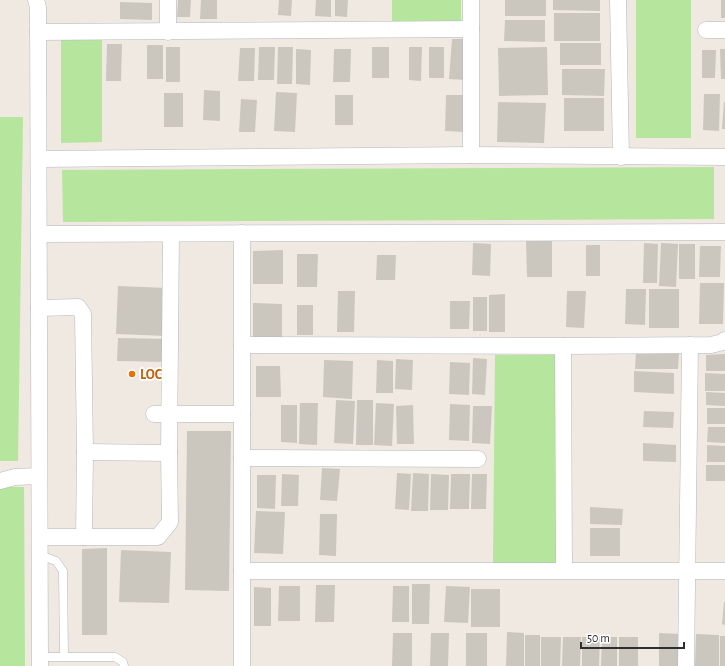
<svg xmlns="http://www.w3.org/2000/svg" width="725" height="666" font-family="'Alegreya Sans',sans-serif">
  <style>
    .green { fill: #b6e59e }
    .building { fill: #cbc7bf }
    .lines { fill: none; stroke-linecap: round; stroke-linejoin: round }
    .service-casing { stroke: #b4b7c1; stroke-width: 9 }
    .minor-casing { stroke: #b4b7c1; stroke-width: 17 }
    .service { stroke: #fff; stroke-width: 8 }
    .minor { stroke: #fff; stroke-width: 16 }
    .food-dot { fill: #e8710a; stroke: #fff; stroke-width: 1.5 }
    .labels { text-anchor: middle; stroke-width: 3.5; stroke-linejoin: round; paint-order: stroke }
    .food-label { font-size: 14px; font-weight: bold; fill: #c56008; stroke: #fff; text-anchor: start }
  </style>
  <rect width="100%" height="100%" fill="#efe9e1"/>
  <g class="green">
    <rect x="392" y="0" width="69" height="21"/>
    <rect x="636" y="0" width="55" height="138"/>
    <polygon points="102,39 102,142 61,143 61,40"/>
    <polygon points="0,117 23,117 18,461 0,461"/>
    <polygon points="714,167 714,219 63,222 62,170"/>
    <polygon points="495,355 564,355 562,564 493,563"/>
    <polygon points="0,487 24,487 25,666 0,666"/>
  </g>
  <g class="building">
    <polygon points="178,0 191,0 190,17 177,17"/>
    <polygon points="201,0 217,0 217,19 200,19"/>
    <polygon points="279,0 292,0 291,16 278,15"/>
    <polygon points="316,0 331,0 331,17 315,16"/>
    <polygon points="335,0 348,0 347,17 335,16"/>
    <rect x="505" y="0" width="41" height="16"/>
    <polygon points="553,0 600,0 600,11 553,10"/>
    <rect x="721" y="0" width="4" height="18"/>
    <polygon points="120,2 152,3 152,20 120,19"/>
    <rect x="554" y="13" width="46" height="28"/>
    <polygon points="505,20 545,20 545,42 504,41"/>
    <polygon points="452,39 467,39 465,80 449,79"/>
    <rect x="560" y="43" width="41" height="22"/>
    <polygon points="107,44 122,44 121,81 106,81"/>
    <rect x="147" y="45" width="16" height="34"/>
    <rect x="166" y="47" width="14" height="35"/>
    <polygon points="259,47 275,47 274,80 258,80"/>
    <polygon points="278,47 293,47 292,84 277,84"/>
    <rect x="372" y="47" width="17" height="31"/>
    <polygon points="409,47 422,47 421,81 409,80"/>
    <rect x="429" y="47" width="15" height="31"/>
    <polygon points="547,47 548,95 499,96 498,48"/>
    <polygon points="240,48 255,48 254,81 238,81"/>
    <polygon points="296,49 311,50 310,85 296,84"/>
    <polygon points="334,49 351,49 350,82 333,82"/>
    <polygon points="720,49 725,49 725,79 721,79"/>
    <polygon points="702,50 716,50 715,78 702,78"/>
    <polygon points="562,69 605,69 604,96 562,95"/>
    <polygon points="204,90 220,91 220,121 203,120"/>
    <polygon points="276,92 297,93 295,132 274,131"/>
    <rect x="164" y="93" width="19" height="34"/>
    <polygon points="704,94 720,94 719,131 703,130"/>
    <rect x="335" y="95" width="18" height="30"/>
    <polygon points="446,95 466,95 465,132 445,131"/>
    <rect x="564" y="98" width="40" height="33"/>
    <polygon points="241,99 257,100 255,132 239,132"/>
    <polygon points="498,102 546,103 544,143 497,142"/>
    <polygon points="724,102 725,102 725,129 722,129"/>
    <polygon points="526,241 552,241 552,277 527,277"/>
    <polygon points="473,243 491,244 490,276 472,275"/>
    <polygon points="644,243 658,244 657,283 643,283"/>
    <polygon points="661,243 678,244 676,287 659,286"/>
    <rect x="679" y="244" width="16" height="35"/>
    <rect x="586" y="245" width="14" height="31"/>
    <polygon points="700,246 721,246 720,277 699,277"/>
    <polygon points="283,250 283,284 253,284 253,251"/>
    <polygon points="297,254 318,254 317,287 297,287"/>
    <polygon points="377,255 396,255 395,280 376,280"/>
    <polygon points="700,283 724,283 723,324 699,324"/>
    <polygon points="118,286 168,288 166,336 116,334"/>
    <polygon points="626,289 646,289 645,325 625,324"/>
    <rect x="649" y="289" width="30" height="39"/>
    <polygon points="338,291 355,291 354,332 337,332"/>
    <polygon points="567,291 586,291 584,328 566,327"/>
    <polygon points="505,294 505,332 489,332 489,295"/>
    <rect x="473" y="297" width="14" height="34"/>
    <polygon points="450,301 470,301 469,329 450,329"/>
    <polygon points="253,303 282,304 282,337 253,337"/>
    <rect x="297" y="305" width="16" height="30"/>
    <polygon points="118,338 169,339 169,362 117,361"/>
    <polygon points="636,352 679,353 678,369 635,369"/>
    <polygon points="725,354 725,371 706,371 706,355"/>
    <polygon points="473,358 487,359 485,395 472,394"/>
    <polygon points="396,359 413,360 412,390 395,389"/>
    <polygon points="324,360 353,361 352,399 323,397"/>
    <polygon points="377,360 393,361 393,393 376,393"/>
    <polygon points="450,362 470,363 469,395 449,394"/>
    <polygon points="256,366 280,366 281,397 256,397"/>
    <polygon points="634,371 674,373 674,394 634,392"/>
    <polygon points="705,373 725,374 725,391 705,391"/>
    <polygon points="706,392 725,393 725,406 706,405"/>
    <polygon points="336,400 355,401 353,444 334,443"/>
    <polygon points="357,400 373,400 373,445 356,445"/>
    <polygon points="300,403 318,403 317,445 299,444"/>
    <polygon points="376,403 394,404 392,446 374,445"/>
    <polygon points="450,404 470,405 469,441 449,440"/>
    <polygon points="281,405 297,405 297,443 281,442"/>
    <polygon points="413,405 414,444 397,444 396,406"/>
    <polygon points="473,406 492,406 490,444 472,443"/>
    <rect x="707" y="408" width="18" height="16"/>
    <polygon points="644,411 674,412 673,428 643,427"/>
    <polygon points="708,427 725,427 725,443 707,442"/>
    <polygon points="187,431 231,431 229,591 185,590"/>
    <polygon points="643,443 676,445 676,462 643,461"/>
    <polygon points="707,445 725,446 725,462 707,462"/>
    <rect x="706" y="465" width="19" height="16"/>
    <polygon points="322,468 340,469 337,501 320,500"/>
    <polygon points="397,473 411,474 409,510 395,509"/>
    <polygon points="413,473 429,474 428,511 411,511"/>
    <polygon points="282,474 299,475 298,506 281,506"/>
    <polygon points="431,474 449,475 448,510 430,510"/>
    <polygon points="451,474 470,474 469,509 450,509"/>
    <polygon points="472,474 487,474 486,509 471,509"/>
    <polygon points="257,475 276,475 275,509 257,508"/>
    <polygon points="590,507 623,509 622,525 590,524"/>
    <polygon points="256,511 285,512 283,554 254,553"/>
    <polygon points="320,514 337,514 336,556 319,555"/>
    <rect x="590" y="528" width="30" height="28"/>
    <polygon points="107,548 107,635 82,635 82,549"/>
    <polygon points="121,550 171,552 169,603 119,602"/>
    <polygon points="412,584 430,584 429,624 412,624"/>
    <polygon points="316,585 335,585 334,622 315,622"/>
    <polygon points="279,586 300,586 300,621 278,621"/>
    <polygon points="393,586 409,586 409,622 392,622"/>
    <polygon points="446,586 470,587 468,623 444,622"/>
    <polygon points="254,587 271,588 271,626 254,626"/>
    <rect x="471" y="589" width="29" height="38"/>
    <polygon points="724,602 725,602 725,625 722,624"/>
    <polygon points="507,632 524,633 524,666 506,666"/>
    <polygon points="393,633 412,633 412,666 392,666"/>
    <polygon points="431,633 449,633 448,666 430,666"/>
    <rect x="466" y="633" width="21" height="33"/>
    <polygon points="659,633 681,634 680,666 659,666"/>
    <polygon points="696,634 719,635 719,666 695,666"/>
    <rect x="525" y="635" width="15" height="31"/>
    <rect x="720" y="636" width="5" height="30"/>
    <polygon points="541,637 561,637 560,666 541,666"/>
    <polygon points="563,637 581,637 580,666 562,666"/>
    <polygon points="582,637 600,637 599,666 582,666"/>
    <polygon points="602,637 617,637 617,666 601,666"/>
    <rect x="619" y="637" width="19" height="29"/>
  </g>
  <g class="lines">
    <g class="service-casing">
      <g id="service">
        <polyline points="40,555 56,561 63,571 64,656"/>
        <polyline points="40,657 115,657 123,662 124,666"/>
      </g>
    </g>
    <g class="minor-casing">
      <g id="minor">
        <polyline points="36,0 38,7 40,666"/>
        <polyline points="471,0 471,155"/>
        <polyline points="618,0 621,157"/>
        <polyline points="706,30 725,30"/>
        <polyline points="38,32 471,29"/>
        <polyline points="168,32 168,0"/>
        <polyline points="39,159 471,155 725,157"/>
        <polyline points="39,234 725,232"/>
        <polyline points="39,308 78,307 83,314 85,452 84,537"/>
        <polyline points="242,345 563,346 711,345 723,342 725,340"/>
        <polyline points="563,346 564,570"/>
        <polyline points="154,414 242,414"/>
        <polyline points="85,452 169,453"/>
        <polyline points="242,458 478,459"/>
        <polyline points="0,481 15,477 39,476"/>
        <polyline points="40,537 158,537 170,522 169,453 171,234"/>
        <polyline points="242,571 725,571"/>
        <polyline points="242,666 242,233"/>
        <polyline points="686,666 690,345"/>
      </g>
    </g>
    <use href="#service" class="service"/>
    <use href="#minor" class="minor"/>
  </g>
  <circle class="food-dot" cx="132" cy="374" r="4"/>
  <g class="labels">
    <g class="food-label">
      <text x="140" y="379">LOC</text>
    </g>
  </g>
  <path d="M581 642v6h103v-6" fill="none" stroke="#2e2e2e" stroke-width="2"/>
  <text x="587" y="642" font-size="12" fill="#2e2e2e" stroke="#ffffff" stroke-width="3" paint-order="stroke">50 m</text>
</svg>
